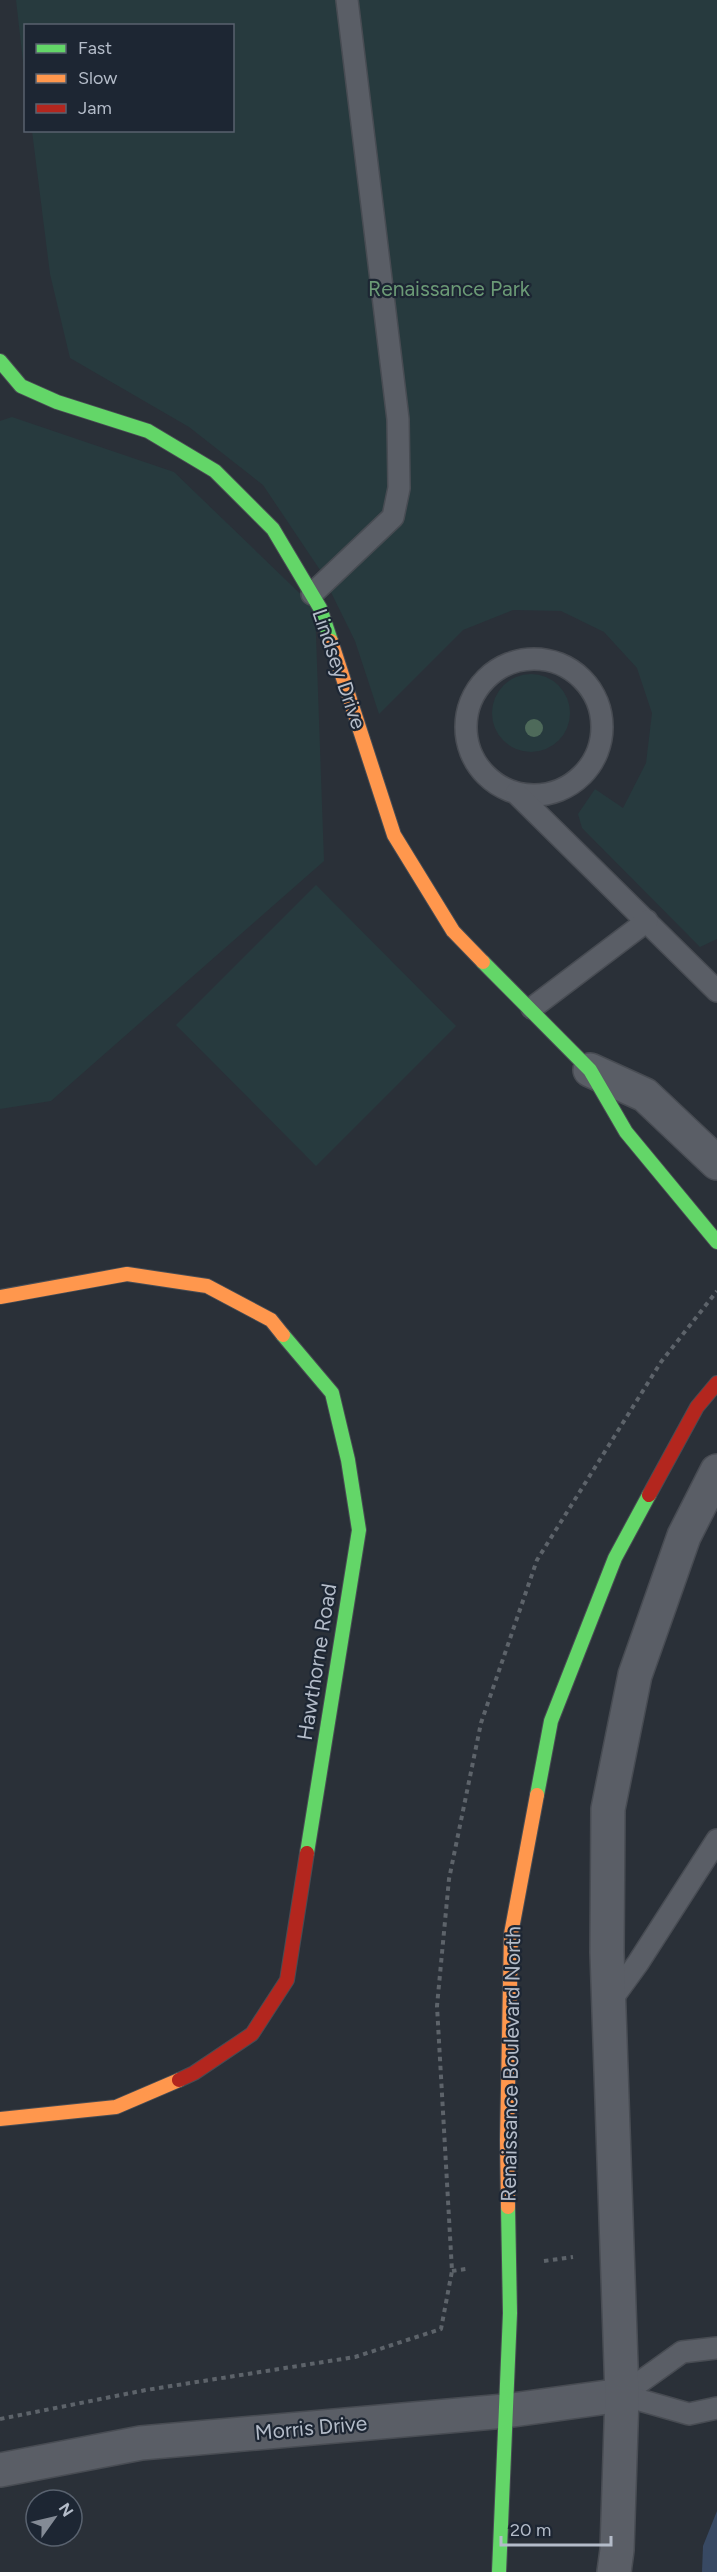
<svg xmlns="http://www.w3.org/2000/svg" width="717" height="2572" font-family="Figtree,sans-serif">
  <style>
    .green { fill: #273a3e }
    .water { fill: #384963 }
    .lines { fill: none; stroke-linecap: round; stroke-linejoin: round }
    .lane-casing { stroke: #484c53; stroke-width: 24 }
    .street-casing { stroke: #484c53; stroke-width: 36 }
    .fast-casing { stroke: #484c53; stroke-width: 16 }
    .slow-casing { stroke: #484c53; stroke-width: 16 }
    .jam-casing { stroke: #484c53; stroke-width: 16 }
    .path { stroke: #5d636a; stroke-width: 4; stroke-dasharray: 4.5 4.5; stroke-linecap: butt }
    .lane { stroke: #5a5e66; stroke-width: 21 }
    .street { stroke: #5a5e66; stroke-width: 33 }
    .fast { stroke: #63d668; stroke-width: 14 }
    .slow { stroke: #ff974d; stroke-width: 14 }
    .jam { stroke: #b3261e; stroke-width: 14 }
    .tree { fill: #4e6a5a }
    .labels { text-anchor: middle; stroke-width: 4.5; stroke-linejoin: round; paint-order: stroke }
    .park-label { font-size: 21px; fill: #6b9a76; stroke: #1d2633 }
    .street-label { font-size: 21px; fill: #b4bcc9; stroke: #1d2633 }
  </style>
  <rect width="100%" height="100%" fill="#2a3038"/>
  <g class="green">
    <polygon points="16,0 717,0 717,939 700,947 582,828 578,814 595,789 623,808 646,763 652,713 637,668 604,632 561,611 513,610 463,630 379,714 355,641 320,570 263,485 189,427 70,358 50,274 32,131 232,130 232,26 26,26 25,79"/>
    <polygon points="12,417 174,472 315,608 324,861 51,1101 0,1109 0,421"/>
    <circle cx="531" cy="713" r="39"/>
    <polygon points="316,885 456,1026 316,1166 176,1025"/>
  </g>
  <polygon class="water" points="717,2511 717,2572 702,2572 703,2546"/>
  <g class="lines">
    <g class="lane-casing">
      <g id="lane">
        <polyline points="312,594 393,517 399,488 398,419 347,0"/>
        <circle cx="534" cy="727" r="68"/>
        <polyline points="516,793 717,991"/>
        <polyline points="532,1008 647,921"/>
        <polyline points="609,2003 638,1963 717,1840"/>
        <polyline points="622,2395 682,2352 717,2348"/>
        <polyline points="622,2395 689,2414 717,2408"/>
      </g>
    </g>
    <g class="street-casing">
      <g id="street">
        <polyline points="590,1070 645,1095 717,1163"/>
        <polyline points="0,2470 141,2443 505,2411 622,2395"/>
        <polyline points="614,2572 617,2550 622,2395 607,1952 608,1809 635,1675 684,1536 717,1471"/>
      </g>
    </g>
    <g class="fast-casing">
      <g id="fast">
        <polyline points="0,361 21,386 57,402 148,431 215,471 273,529 320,608 331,641"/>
        <polyline points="483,962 590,1070 626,1132 717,1242"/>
        <polyline points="283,1335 332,1393 348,1460 359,1530 307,1853"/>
        <polyline points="537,1795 551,1721 615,1558 649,1495"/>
        <polyline points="499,2572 510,2313 508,2207"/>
      </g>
    </g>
    <g class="slow-casing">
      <g id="slow">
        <polyline points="331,641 394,835 453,931 483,962"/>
        <polyline points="0,1297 127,1274 207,1286 271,1320 283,1335"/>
        <polyline points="0,2119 116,2107 179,2080"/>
        <polyline points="508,2207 507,2140 511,1934 537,1795"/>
      </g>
    </g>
    <g class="jam-casing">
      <g id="jam">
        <polyline points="649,1495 697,1407 717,1383"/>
        <polyline points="179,2080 194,2073 252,2034 287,1980 307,1853"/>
      </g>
    </g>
    <g class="path">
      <polyline points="544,2261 573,2257"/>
      <polyline points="452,2271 466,2269"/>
      <polyline points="0,2419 146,2390 355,2357 441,2329 452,2271 437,2006 449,1879 481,1723 537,1560 661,1362 717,1291"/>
    </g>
    <use href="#lane" class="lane"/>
    <use href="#street" class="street"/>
    <use href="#fast" class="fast"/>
    <use href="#slow" class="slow"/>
    <use href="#jam" class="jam"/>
  </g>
  <circle class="tree" cx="534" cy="728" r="9"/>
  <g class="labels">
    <g class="park-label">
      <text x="449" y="296">Renaissance Park</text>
    </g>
    <g class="street-label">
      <text transform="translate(339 669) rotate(71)" y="7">Lindsey Drive</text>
      <text transform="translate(317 1662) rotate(-81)" y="7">Hawthorne Road</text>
      <text transform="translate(511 2064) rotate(-89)" y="7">Renaissance Boulevard North</text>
      <text transform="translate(311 2428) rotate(-5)" y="7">Morris Drive</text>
    </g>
  </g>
  <rect x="24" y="24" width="210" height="108" fill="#1d2633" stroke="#59626f" stroke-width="1.5"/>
  <rect x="36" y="44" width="30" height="9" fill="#63d668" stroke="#59626f" stroke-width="1.5"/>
  <text x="78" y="54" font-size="18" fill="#b4bcc9">Fast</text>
  <rect x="36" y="74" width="30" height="9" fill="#ff974d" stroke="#59626f" stroke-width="1.5"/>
  <text x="78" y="84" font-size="18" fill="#b4bcc9">Slow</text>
  <rect x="36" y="104" width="30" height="9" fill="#b3261e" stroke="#59626f" stroke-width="1.5"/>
  <text x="78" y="114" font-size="18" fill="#b4bcc9">Jam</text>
  <g transform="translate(54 2518) rotate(56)"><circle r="28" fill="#1d2633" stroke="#59626f" stroke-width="1.5"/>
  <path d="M0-4.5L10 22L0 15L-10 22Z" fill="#848b96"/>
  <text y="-9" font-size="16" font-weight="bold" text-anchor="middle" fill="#b4bcc9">N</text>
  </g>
  <path d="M501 2536v9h110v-9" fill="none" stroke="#b4bcc9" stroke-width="3"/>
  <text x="510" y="2536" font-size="18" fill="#b4bcc9" stroke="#1d2633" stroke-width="4.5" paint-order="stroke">20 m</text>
</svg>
